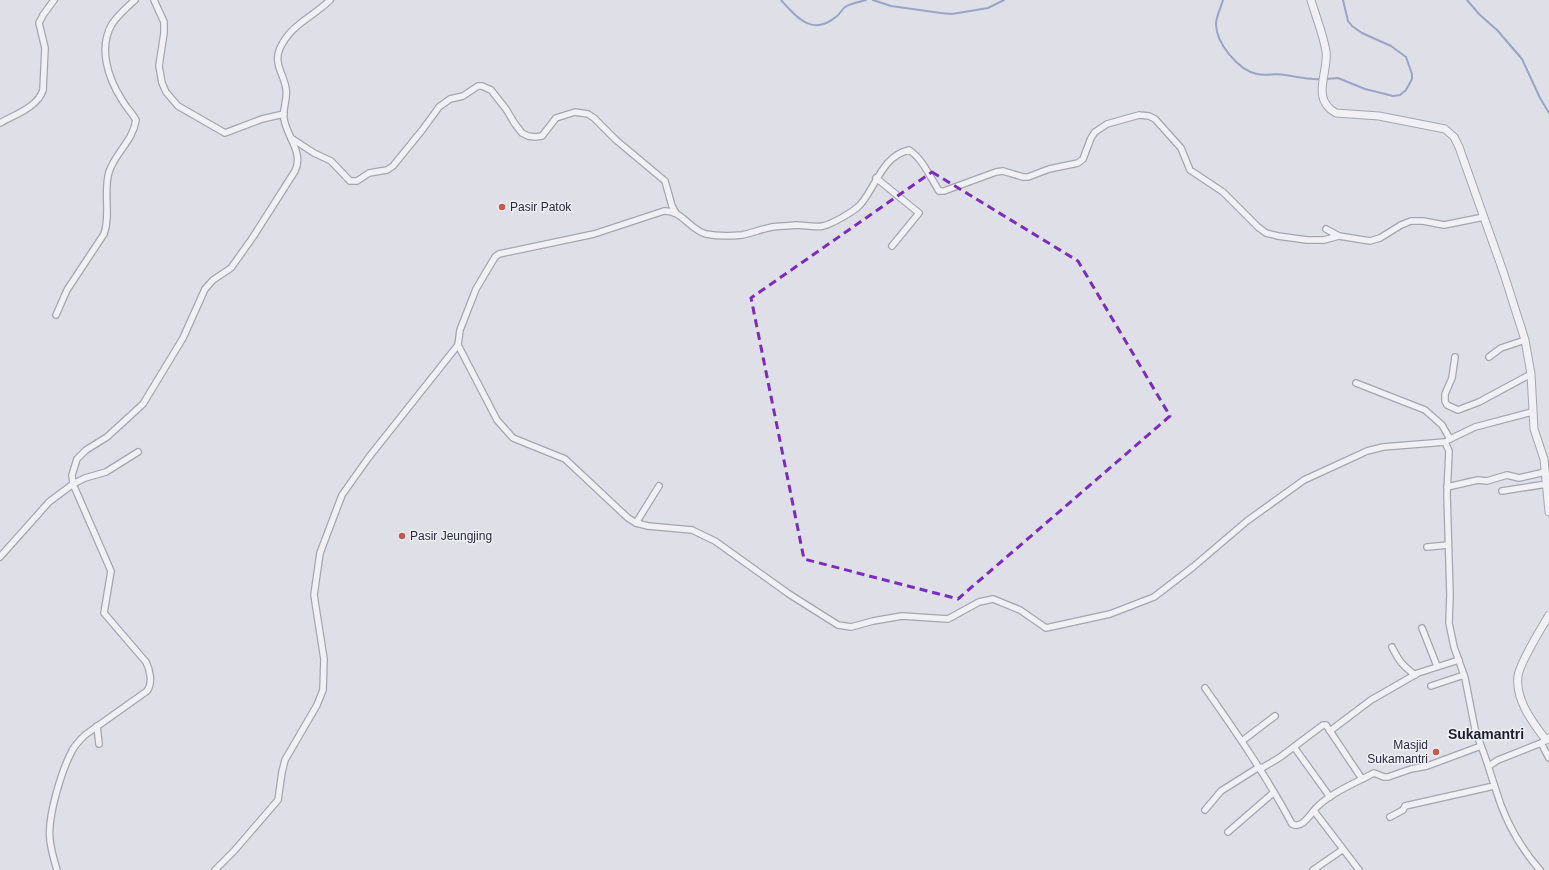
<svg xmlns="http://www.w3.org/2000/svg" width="1549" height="870" font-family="Arial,sans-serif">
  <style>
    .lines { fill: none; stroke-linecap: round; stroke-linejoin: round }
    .stream { stroke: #9ba4c5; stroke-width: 2 }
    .minor-casing { stroke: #a4a5b1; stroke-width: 8 }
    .tertiary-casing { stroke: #a4a5b1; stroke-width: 9 }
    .minor { stroke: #f1f1f5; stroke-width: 5.5 }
    .tertiary { stroke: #f1f1f5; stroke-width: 7 }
    .marked { fill: none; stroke: #7b2cbf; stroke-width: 3; stroke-dasharray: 8 5; stroke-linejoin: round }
    .poi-dot { fill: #c5594a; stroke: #edeff5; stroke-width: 1.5 }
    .labels { text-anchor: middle; stroke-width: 3; stroke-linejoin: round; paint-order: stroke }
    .poi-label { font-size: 12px; fill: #282a3d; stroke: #edeff5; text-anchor: start }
    .quarter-label { font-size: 14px; font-weight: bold; fill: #1b1c2d; stroke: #edeff5 }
  </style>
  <rect width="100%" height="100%" fill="#dedfe7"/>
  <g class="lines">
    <g class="stream">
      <path d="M781 0C797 18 813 37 837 16 840 14 842 9 845 7 851 3 860 2 866 0"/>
      <polyline points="873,0 891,6 941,13 952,14 988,8 1004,0"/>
      <path d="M1223 0C1221 7 1216 17 1216 24 1216 43 1238 70 1257 74 1266 76 1276 73 1285 75 1300 77 1305 80 1322 79"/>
      <polyline points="1467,0 1479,14 1498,31 1522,59 1540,98 1549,113"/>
      <polyline points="1326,79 1338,78 1365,89 1393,96 1400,95 1406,90 1412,79 1412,74 1406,57 1391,46 1362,33 1352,26 1348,21 1343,0"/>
    </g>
    <g class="minor-casing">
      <g id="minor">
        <polyline points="154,0 164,22 164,33 159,66 162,83 166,92 178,106 225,133 262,119 284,114"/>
        <path d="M0 123C14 115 38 107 43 90L45 48 39 23 43 15 54 0"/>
        <polyline points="291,138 314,153 331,161 350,181 357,181 369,173 387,170 393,166 423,129 439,107 450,99 463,96 478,86 482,86 491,90 506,109 515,124 522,133 528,136 535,137 542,136 556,118 575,112 588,114 594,118 616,140 665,181 672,206 676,213"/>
        <polyline points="876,178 919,213 892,246"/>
        <polyline points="1326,229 1339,236 1370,241 1380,238 1401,225 1411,221 1423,221 1444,225 1484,217"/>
        <path d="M56 315 67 290 104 234C111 215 103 192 109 172 115 153 133 141 136 120 132 113 126 107 122 100 108 78 98 48 112 24 118 15 127 7 135 0"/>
        <polyline points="458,345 497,420 513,438 565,459 628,518 636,523 648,526 692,530 715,541 789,594 838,625 851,627 873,621 902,616 948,619 979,602 993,599 1020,610 1046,628 1110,614 1154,597 1193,567 1247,521 1304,480 1352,458 1367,451 1383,447 1445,442 1449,451 1447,494 1450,595 1449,623 1454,647 1465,678 1475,729 1481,746"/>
        <polyline points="1455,357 1452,378 1445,394 1445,401 1447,405 1458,410 1479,402 1531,374"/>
        <polyline points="1489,357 1501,348 1525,340"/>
        <polyline points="1356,383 1425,410 1442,425 1450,439"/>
        <polyline points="1448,440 1475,427 1532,412"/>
        <polyline points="1447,487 1478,480 1487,481 1507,475 1519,478 1545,472"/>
        <polyline points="1502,491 1547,484"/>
        <polyline points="636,523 659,486"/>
        <polyline points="1427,547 1448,545"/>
        <polyline points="0,557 49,502 73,484 85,478 106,472 138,452"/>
        <polyline points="1422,628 1437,666"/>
        <path d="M1392 647C1399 661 1402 665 1415 675"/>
        <polyline points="1431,686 1464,675"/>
        <path d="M1205 688C1236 732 1267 777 1292 824 1303 830 1311 812 1318 806 1333 792 1355 783 1374 773L1384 777H1388L1411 769 1427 766 1481 746C1487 760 1490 773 1495 787 1504 819 1518 845 1540 870"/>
        <polyline points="97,726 99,744"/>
        <polyline points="1330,731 1362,779"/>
        <polyline points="1242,741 1275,716"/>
        <polyline points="1541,743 1549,758"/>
        <polyline points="1294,747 1330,797"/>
        <polyline points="1489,766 1498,760 1541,743 1546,740"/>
        <polyline points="1260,769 1279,758 1323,725 1326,725 1330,731 1371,700 1418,673 1459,660"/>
        <polyline points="1205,810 1221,791 1259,767"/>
        <polyline points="1314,811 1359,870"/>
        <polyline points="1390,817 1403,810 1405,806 1494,786"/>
        <polyline points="1228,832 1273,793"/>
        <path d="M57 870C54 860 51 850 50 840 47 817 62 769 73 749 76 744 80 740 85 735L147 691C153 683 150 670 146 662L104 613 111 571 73 484 72 475 77 459 86 450 107 437 143 404 183 338 205 289 213 280 231 268 253 237 295 171C304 153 287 137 284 119 282 109 288 99 286 89 284 74 273 64 280 48 292 23 312 18 330 0"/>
        <path d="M215 870 234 851 278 800 282 772 285 760 317 705 323 690 324 659 314 595 320 553 342 495 369 457 458 345 460 330 476 289 495 257 499 254 594 234 664 211C682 210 690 230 706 234 716 236 732 236 742 235 752 233 762 229 772 227 779 226 788 226 796 225 804 225 815 228 823 226 832 224 853 212 860 205 876 187 882 156 909 150 923 159 930 177 939 191H944L996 172 1003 171 1023 177H1028L1049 169 1078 163 1083 159 1091 138 1095 132 1107 124 1139 115 1149 116 1155 119 1181 148 1190 170 1223 192 1258 227 1266 233 1278 236 1307 240H1324L1339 236"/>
        <polyline points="1313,870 1342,850"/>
      </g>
    </g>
    <g class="tertiary-casing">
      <g id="tertiary">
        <path d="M1311 0C1316 17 1323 34 1326 51 1329 72 1310 99 1336 113L1379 116 1445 129 1454 137 1459 147 1504 274 1525 340 1531 374 1534 429 1544 459 1549 512"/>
        <path d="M1549 615C1541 629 1520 662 1518 676 1515 699 1532 722 1546 740L1549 738"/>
      </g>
    </g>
    <use href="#minor" class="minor"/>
    <use href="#tertiary" class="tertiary"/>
  </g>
  <path class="marked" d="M932 172 1078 261 1170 416 958 599 804 559 751 298Z"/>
  <g class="poi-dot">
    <circle cx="502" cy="207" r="4"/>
    <circle cx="402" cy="536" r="4"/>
    <circle cx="1436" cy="752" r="4"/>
  </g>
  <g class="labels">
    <g class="poi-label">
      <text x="510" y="211">Pasir Patok</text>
      <text x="410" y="540">Pasir Jeungjing</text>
      <text x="1428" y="749" text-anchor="end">Masjid<tspan x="1428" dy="14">Sukamantri</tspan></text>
    </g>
    <g class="quarter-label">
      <text x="1486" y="739">Sukamantri</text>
    </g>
  </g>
</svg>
